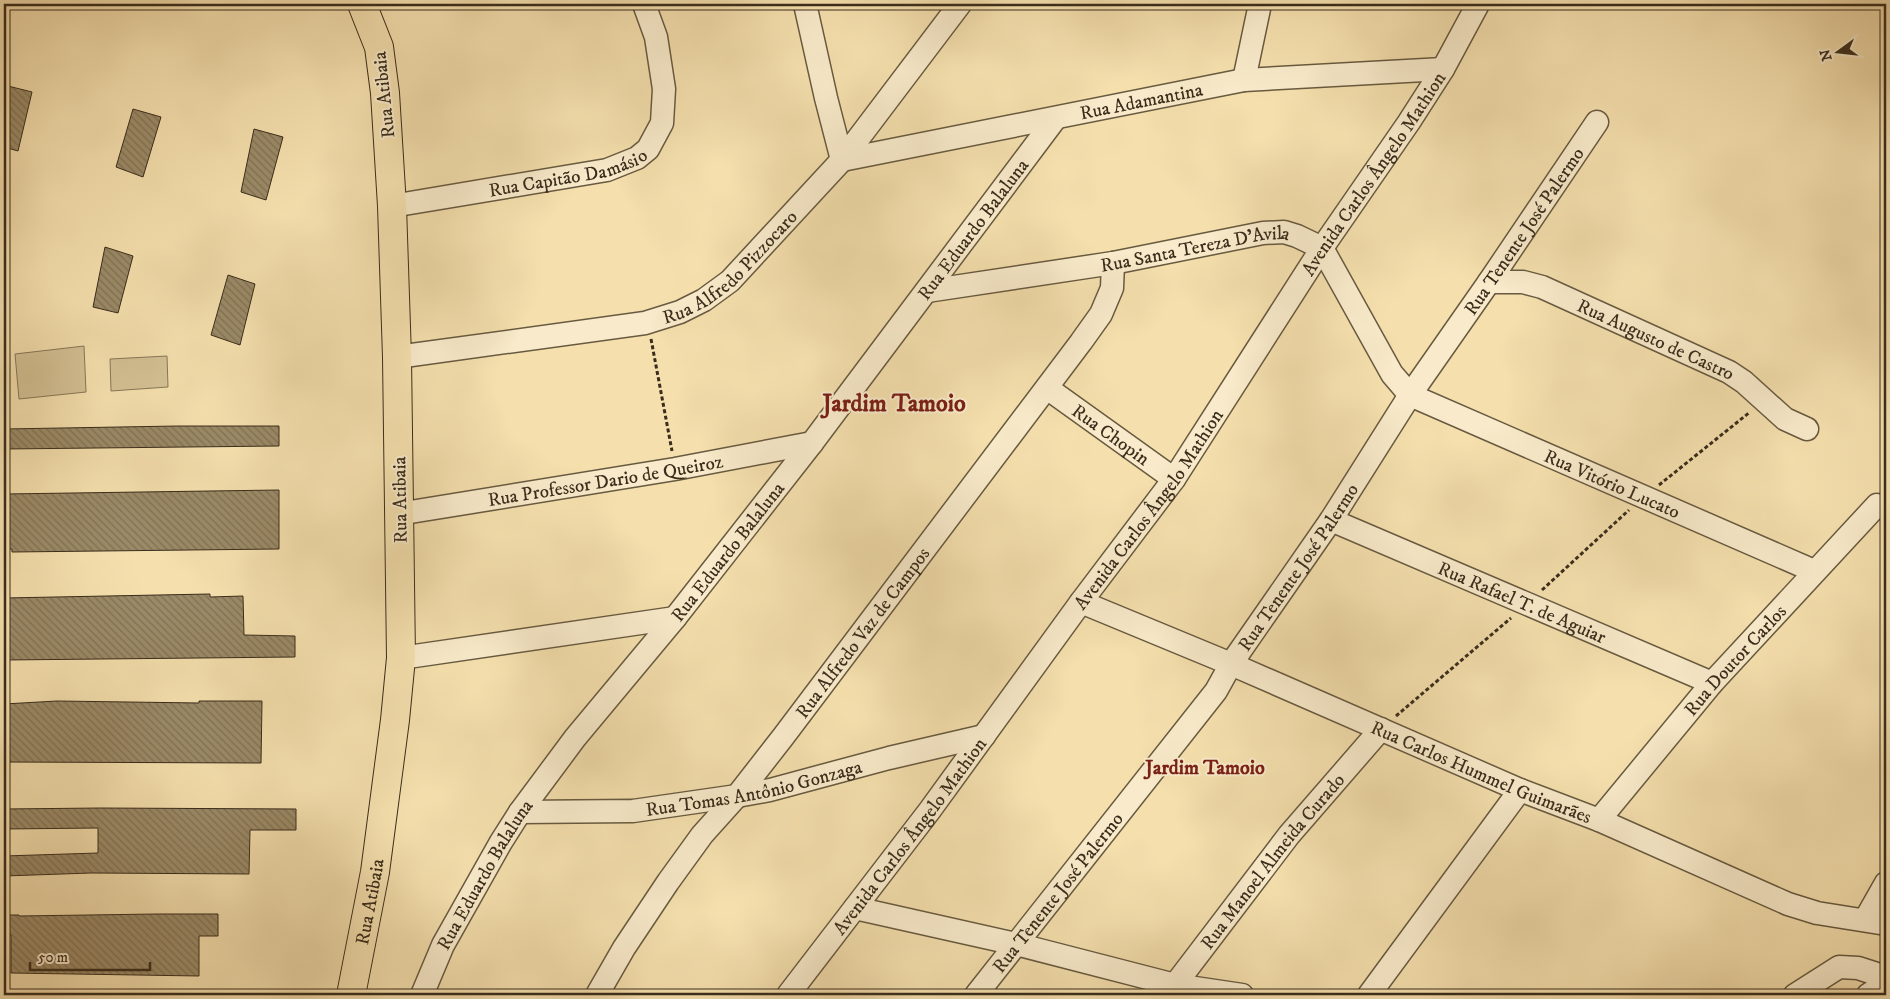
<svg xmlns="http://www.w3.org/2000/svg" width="1890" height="999" font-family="'IM FELL DW Pica',serif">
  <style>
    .garden { fill: #d4c194; stroke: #877758 }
    .building { fill: url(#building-back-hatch); stroke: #3a2d1c }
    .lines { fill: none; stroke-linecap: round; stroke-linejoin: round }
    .minor-casing { stroke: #685a40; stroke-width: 25 }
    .major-casing { stroke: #3a2d1c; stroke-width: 30 }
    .path { stroke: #3a2d1c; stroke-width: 3; stroke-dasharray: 4 2.5; stroke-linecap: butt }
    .minor { stroke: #f8eaca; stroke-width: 22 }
    .major { stroke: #f4dfad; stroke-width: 28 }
    .labels { text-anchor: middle; stroke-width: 4; stroke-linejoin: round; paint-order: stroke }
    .street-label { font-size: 19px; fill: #3a2d1c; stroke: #f8eaca }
    .neighbourhood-label { font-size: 20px; font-weight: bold; fill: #7a1f14; stroke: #f8eaca }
    .district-label { font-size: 24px; font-weight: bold; fill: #7a1f14; stroke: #f8eaca }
  </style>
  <defs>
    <pattern id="building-back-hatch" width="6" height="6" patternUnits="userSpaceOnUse" patternTransform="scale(1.25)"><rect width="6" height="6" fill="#9b8a67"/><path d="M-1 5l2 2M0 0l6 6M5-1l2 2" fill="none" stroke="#7f7154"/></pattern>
  </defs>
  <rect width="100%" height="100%" fill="#f4dfad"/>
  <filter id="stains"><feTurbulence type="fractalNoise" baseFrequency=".004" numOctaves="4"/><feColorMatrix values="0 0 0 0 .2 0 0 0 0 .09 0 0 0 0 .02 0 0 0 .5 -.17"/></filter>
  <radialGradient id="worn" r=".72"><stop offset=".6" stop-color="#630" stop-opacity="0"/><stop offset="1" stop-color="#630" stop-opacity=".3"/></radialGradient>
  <g class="garden">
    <polygon points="84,346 86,392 19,399 15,354"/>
    <polygon points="167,356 168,387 111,391 110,359"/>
  </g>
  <g class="building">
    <polygon points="8,86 32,92 18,151 4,147 4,104"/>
    <polygon points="133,109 161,117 143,177 116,167"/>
    <polygon points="254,129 283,137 266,200 241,192"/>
    <polygon points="105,247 133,256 118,313 93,307"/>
    <polygon points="228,275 255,284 240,345 211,335"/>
    <polygon points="177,426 279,426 279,446 4,449 4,429"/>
    <polygon points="279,490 279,549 12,552 12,549 4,549 4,494"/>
    <polygon points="210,594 210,597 243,596 244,635 295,636 295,657 5,660 4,598"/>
    <polygon points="57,701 199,703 199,701 262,701 261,763 4,762 4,704"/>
    <polygon points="100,808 296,809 296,830 250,830 249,874 91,873 4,876 4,856 98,853 98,828 5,829 4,809"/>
    <polygon points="156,914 218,914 218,936 199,936 199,976 11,973 11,935 4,935 4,915 19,915 19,916"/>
  </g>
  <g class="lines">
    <g class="minor-casing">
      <g id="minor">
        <polyline points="805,4 826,98 842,160"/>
        <polyline points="1244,80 1260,4"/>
        <path id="s1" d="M842 160 1244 80 1443 69"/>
        <path id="s2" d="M392 206 607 170 637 158 648 149 662 123 664 89 656 37 644 4"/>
        <path id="s3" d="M1489 282H1523L1542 287 1729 372 1744 382 1785 419 1807 429"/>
        <path id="s4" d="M927 291 1113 263 1263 233 1284 232 1297 236 1322 248 1392 374 1410 395 1814 571"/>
        <path id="s5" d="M397 357 645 323 680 312 704 300 730 281 842 160 960 4"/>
        <path id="s6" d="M1047 388 1174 479"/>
        <path id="s7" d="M398 514 675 469 812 443"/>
        <path id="s8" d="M1331 520 1712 683"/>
        <path id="s9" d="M1081 602 1231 664 1520 790 1599 820 1788 904 1817 913 1886 924"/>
        <polyline points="401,658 675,618"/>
        <path id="s10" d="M520 812 633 811 737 796 770 790 889 758 984 736"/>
        <path id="s11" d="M1599 820 1712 683 1877 505"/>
        <polyline points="855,908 1016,944 1175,985 1242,995"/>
        <polyline points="1865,920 1886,883"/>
        <path id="s12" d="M1168 994 1289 835 1381 729"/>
        <path id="s13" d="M422 995 443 945 501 842 520 812 575 738 675 618 812 443 1055 119"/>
        <path id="s14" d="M597 995 624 948 668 882 702 835 737 796 783 737 1081 342 1101 314 1112 288 1113 263"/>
        <path id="s15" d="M788 995 930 810 1081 602 1174 479 1322 248 1409 122 1443 69 1478 4"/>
        <path id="s16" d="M976 995 1216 691 1231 664 1331 520 1410 395 1489 282 1597 122"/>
        <polyline points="1369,995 1520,790"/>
        <polyline points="1795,995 1839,967 1858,968 1886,977"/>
        <polyline points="1868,995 1886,983"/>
      </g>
    </g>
    <g class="major-casing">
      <g id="major">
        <path id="s17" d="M351 995 375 872 395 720 401 658 397 357 392 206 385 93 379 47 362 4"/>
      </g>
    </g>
    <g class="path">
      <polyline points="651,339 672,451"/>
      <polyline points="1659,485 1750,412"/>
      <polyline points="1542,590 1629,510"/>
      <polyline points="1396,716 1511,618"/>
    </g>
    <use href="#minor" class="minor"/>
    <use href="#major" class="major"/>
  </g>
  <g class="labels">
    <g class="street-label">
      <text transform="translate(383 95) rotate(-96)" y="7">Rua Atibaia</text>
      <text dy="7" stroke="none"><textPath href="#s1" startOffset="305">Rua Adamantina</textPath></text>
      <text dy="7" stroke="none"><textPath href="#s2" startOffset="179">Rua Capitão Damásio</textPath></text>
      <text dy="7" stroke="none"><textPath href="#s15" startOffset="1009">Avenida Carlos Ângelo Mathion</textPath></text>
      <text dy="7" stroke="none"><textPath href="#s13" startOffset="946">Rua Eduardo Balaluna</textPath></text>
      <text dy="7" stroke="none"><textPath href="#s16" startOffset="941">Rua Tenente José Palermo</textPath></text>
      <text dy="7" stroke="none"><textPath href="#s4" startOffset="272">Rua Santa Tereza D'Avila</textPath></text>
      <text dy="7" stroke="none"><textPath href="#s5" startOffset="354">Rua Alfredo Pizzocaro</textPath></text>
      <text dy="7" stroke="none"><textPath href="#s3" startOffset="179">Rua Augusto de Castro</textPath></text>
      <text dy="7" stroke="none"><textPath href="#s6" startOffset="79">Rua Chopin</textPath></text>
      <text dy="7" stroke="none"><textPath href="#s7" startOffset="210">Rua Professor Dario de Queiroz</textPath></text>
      <text dy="7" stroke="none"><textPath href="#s4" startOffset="796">Rua Vitório Lucato</textPath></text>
      <text transform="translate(399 500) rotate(-91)" y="7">Rua Atibaia</text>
      <text dy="7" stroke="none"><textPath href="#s15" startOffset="605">Avenida Carlos Ângelo Mathion</textPath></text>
      <text dy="7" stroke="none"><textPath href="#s13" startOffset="541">Rua Eduardo Balaluna</textPath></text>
      <text dy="7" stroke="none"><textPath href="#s16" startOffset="536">Rua Tenente José Palermo</textPath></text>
      <text dy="7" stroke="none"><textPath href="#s8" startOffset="208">Rua Rafael T. de Aguiar</textPath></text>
      <text dy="7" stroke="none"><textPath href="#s14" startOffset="450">Rua Alfredo Vaz de Campos</textPath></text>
      <text dy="7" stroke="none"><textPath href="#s11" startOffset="210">Rua Doutor Carlos</textPath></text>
      <text dy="7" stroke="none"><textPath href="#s9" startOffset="435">Rua Carlos Hummel Guimarães</textPath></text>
      <text dy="7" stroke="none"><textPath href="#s10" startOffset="236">Rua Tomas Antônio Gonzaga</textPath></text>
      <text dy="7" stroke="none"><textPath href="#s15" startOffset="200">Avenida Carlos Ângelo Mathion</textPath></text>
      <text dy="7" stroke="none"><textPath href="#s12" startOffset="169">Rua Manoel Almeida Curado</textPath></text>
      <text dy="7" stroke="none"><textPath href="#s13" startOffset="136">Rua Eduardo Balaluna</textPath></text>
      <text dy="7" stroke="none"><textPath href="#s16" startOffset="131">Rua Tenente José Palermo</textPath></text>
      <text dy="7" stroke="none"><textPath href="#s17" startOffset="95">Rua Atibaia</textPath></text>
    </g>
    <g class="neighbourhood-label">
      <text x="1205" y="774">Jardim Tamoio</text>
    </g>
    <g class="district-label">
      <text x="894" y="411">Jardim Tamoio</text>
    </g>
  </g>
  <rect width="1890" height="999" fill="none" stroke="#f4dfad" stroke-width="20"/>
  <rect x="5" y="5" width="1880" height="989" fill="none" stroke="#3a2d1c" stroke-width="2.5"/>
  <rect x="10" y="10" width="1870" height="979" fill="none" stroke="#3a2d1c"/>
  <g transform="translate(1838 52) rotate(255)" stroke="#f8eaca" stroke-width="4" paint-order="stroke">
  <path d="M0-4L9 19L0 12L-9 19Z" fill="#3a2d1c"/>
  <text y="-8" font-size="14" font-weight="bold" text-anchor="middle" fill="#3a2d1c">N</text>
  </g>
  <path d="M30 962v8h120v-8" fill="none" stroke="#3a2d1c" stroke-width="2.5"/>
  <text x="38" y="962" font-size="15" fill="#3a2d1c" stroke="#f8eaca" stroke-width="4" paint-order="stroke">50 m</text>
  <rect width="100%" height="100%" filter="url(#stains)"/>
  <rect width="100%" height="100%" fill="url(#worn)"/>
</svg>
